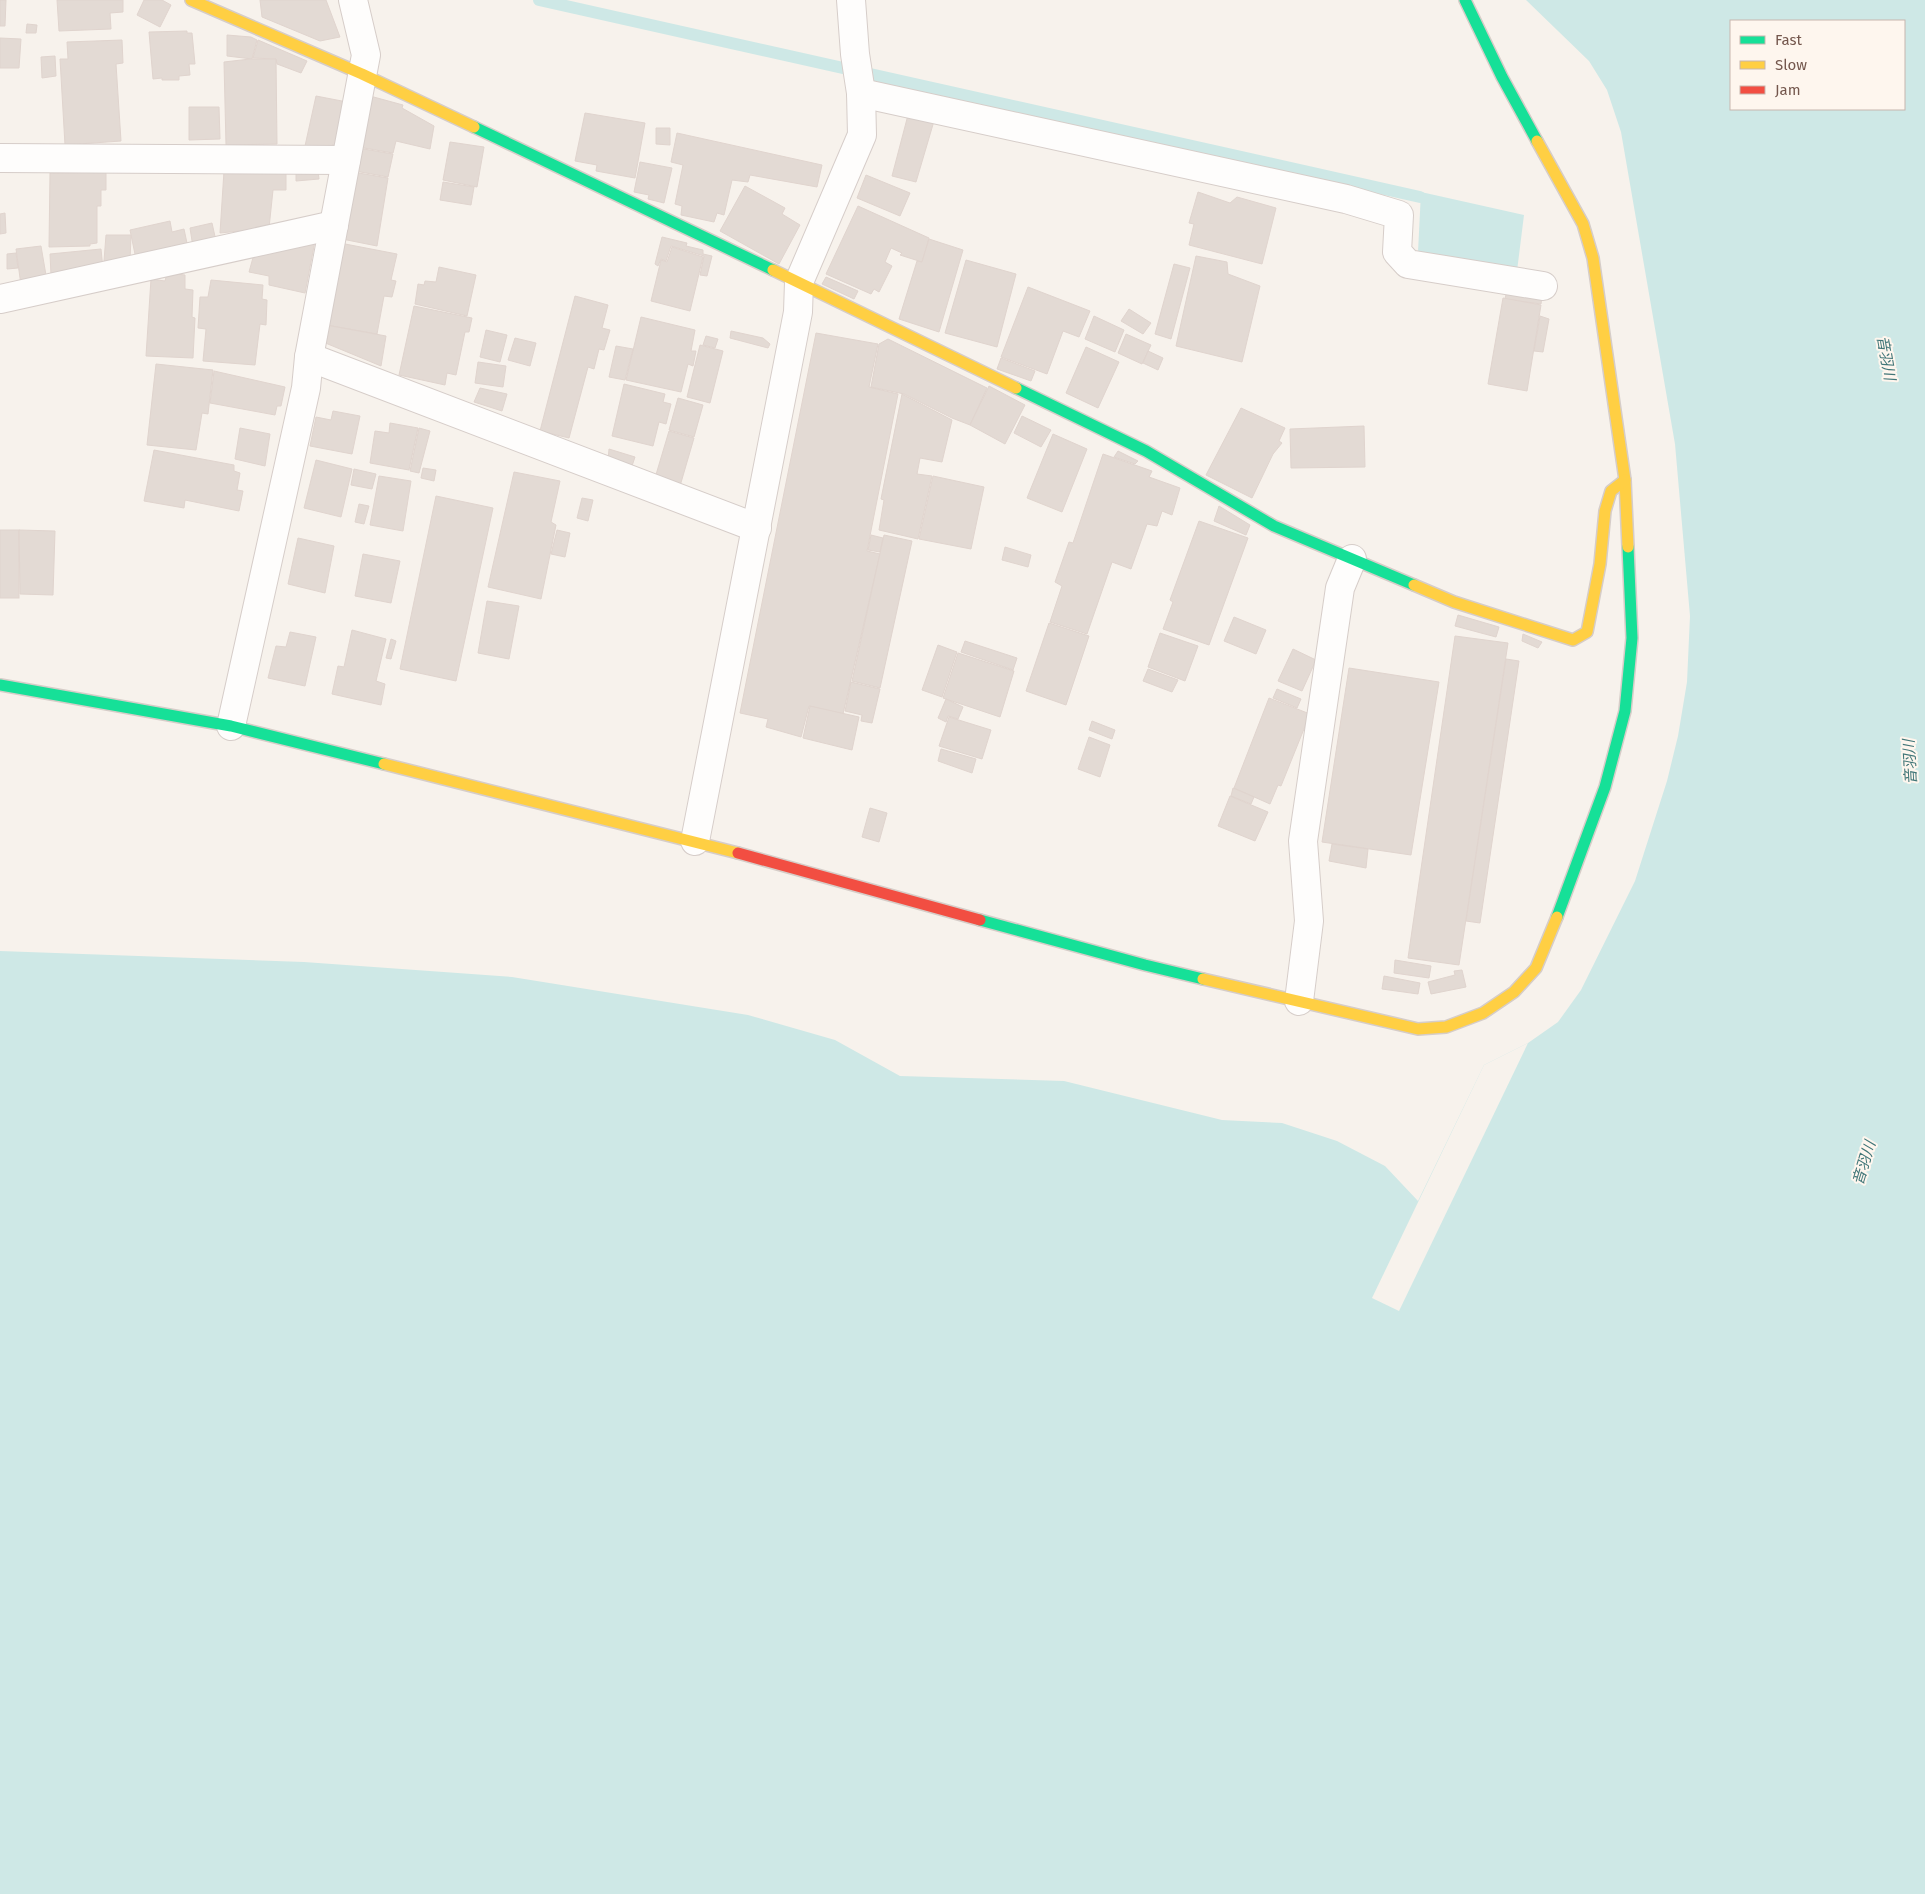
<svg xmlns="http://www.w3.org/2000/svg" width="1925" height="1894" font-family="'Fira Sans','Noto Sans JP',sans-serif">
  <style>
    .water { fill: #cee8e6; fill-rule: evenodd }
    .pier { fill: #f7f2ec }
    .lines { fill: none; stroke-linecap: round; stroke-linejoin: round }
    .stream { stroke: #cee8e6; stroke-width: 12 }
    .building { fill: #e3dad4; stroke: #e0d4ce }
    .street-casing { stroke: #d6cdc9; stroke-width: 30 }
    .fast-casing { stroke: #d6cdc8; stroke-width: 14 }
    .slow-casing { stroke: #d6cdc8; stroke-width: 14 }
    .jam-casing { stroke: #d6cdc8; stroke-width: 14 }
    .street { stroke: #fefdfc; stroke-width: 28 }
    .fast { stroke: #16e098; stroke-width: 11 }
    .slow { stroke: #ffcf43; stroke-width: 11 }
    .jam { stroke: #f24e42; stroke-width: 11 }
    .labels { text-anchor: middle; stroke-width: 4; stroke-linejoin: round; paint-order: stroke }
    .water-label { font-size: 15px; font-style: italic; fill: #417678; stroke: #fef6ee }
  </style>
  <rect width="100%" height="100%" fill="#f7f2ec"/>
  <g class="water">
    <path d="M1526 0H1925V1894H0V951L304 962 512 977 748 1015 835 1040 900 1076 1064 1081 1222 1120 1282 1123 1337 1141 1385 1166 1418 1201 1484 1065 1528 1043 1558 1022 1581 990 1635 881 1667 781 1678 736 1687 682 1690 616 1675 444 1621 132 1607 90 1589 61ZM1731 21H1904V109H1731Z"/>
    <polygon points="1421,192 1524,215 1517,271 1418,252"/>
  </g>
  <polygon class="pier" points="1528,1043 1399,1311 1372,1298 1484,1065"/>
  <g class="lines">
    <polyline class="stream" points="539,0 1420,197"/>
  </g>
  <g class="building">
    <polygon points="0,0 6,0 5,26 0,26"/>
    <polygon points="57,0 123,0 123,12 110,13 111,29 59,31"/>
    <polygon points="144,0 162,0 171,5 160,27 137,15"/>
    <polygon points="260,0 326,0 340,37 320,41 262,17"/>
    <polygon points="27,24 37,25 36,33 26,33"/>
    <polygon points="187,31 187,33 192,33 195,64 189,64 190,75 179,76 179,80 162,80 162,78 153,79 149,32"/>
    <polygon points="227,35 251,37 257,40 252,59 227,56"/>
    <polygon points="0,38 21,39 19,68 0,68"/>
    <polygon points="122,40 123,63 116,64 121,141 65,145 60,59 68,59 67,42"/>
    <polygon points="258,40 307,61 301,73 277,64 276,59 253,58"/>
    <polygon points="55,56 56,76 42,78 41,57"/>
    <polygon points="250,59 276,59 277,144 226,145 224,62"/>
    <polygon points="316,96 347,102 338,146 332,145 331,151 305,146"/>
    <polygon points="370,96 403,105 402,108 434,126 430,149 396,141 393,153 358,147"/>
    <polygon points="189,107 219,107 220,139 189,140"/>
    <polygon points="585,113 645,123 635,178 596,171 597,165 575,161"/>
    <polygon points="908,115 934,121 916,182 892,176"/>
    <polygon points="656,128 670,128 670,145 656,144"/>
    <polygon points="677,133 822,165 817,187 750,175 748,182 732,180 724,215 717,213 714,222 681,215 682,206 675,204 683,165 671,162"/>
    <polygon points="450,142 484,147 477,187 443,180"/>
    <polygon points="358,148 393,154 388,177 355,171"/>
    <polygon points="640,162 672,168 664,203 648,199 649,195 634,192"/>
    <polygon points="224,171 286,172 286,190 273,190 269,228 220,233"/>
    <polygon points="318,171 319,179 296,181 296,173"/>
    <polygon points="106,172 106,190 101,190 101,206 97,206 97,243 90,244 90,246 49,247 50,173"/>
    <polygon points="353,172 388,178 377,246 342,239"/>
    <polygon points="866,175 910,193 900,216 857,198"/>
    <polygon points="443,182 474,187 471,205 440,200"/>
    <polygon points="745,186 785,208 782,214 800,225 779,264 720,231"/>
    <polygon points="1198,192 1230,203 1237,197 1276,208 1262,264 1189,245 1194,224 1189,223"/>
    <polygon points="858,206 929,238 922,262 900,255 902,253 891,248 885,262 892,266 879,292 874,289 871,294 826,274"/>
    <polygon points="5,213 6,233 0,234 0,214"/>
    <polygon points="170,221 172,232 184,229 188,248 136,259 130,230"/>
    <polygon points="212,223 216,241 193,247 190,228"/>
    <polygon points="106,235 131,235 130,262 104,261"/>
    <polygon points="662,237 687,243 686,246 703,250 703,254 712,256 707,276 700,275 704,256 671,246 666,261 661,259 658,266 655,264"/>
    <polygon points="929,239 963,250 939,332 899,319 917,261 922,262"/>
    <polygon points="315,241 305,293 269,285 269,276 249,272 254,254"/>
    <polygon points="340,243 397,254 391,280 396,281 392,297 384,296 377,334 326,325"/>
    <polygon points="41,246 47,281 21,285 16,249"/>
    <polygon points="672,247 703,257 690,311 651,301 661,260 667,262"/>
    <polygon points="101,249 103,269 51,275 50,254"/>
    <polygon points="16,253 18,268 7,269 7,254"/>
    <polygon points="1196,256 1227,262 1228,274 1260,286 1242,362 1176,346"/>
    <polygon points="966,260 1016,274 997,347 945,333"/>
    <polygon points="1174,264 1190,268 1171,339 1155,334"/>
    <polygon points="439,267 476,275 467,316 415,304 418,284 424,285 425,281 436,282"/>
    <polygon points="167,273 185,275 185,289 193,290 192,317 195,318 193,358 146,356 151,279 165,281"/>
    <polygon points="826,277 858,291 854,299 822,284"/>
    <polygon points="211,280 263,285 262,299 267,300 266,325 260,324 255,365 203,361 206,329 198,328 200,297 208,297"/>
    <polygon points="1028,287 1090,311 1079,337 1063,331 1047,374 1001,357"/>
    <polygon points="1507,290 1542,296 1541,304 1505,299"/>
    <polygon points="575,296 608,305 602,328 610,330 604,350 599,349 594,369 588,367 569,438 540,431"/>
    <polygon points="1503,298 1541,305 1527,391 1488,384"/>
    <polygon points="414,306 472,318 469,332 465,332 456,375 447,373 445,385 399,375"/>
    <polygon points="1129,309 1151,323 1143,334 1121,321"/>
    <polygon points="1094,316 1124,330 1115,352 1085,339"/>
    <polygon points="1540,316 1549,319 1543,352 1534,351"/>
    <polygon points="641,317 695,330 691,351 696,351 693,366 688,364 681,392 626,380"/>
    <polygon points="326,325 386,336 381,366 323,342"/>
    <polygon points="486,330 507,335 500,362 480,357"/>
    <polygon points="731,331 763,338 770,344 768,348 730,338"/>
    <polygon points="816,333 878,344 869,387 898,394 867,551 880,554 843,714 809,706 801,737 766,727 768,719 740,713"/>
    <polygon points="1126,334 1151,345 1142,364 1118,353"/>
    <polygon points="706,336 718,339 715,348 703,345"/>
    <polygon points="515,338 536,343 530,366 508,360"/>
    <polygon points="888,339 987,388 970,425 952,418 904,394 871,387 879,344"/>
    <polygon points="700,345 723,351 710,403 687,397"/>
    <polygon points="616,346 633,349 625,380 609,377"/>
    <polygon points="1086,347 1119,362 1098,408 1066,393"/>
    <polygon points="1148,351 1163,358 1158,370 1143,363"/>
    <polygon points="1001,358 1035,371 1031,381 997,369"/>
    <polygon points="478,362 506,366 503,387 475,383"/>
    <polygon points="156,364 213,370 208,414 202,413 196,450 147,445"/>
    <polygon points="214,371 285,387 281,406 277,406 275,415 210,403"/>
    <polygon points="624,384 665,394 663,402 671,404 666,424 659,422 653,446 612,436"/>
    <polygon points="989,386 1025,405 1005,444 970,425"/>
    <polygon points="480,388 507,394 502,411 474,402"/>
    <polygon points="902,394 952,420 942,462 920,458 917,474 932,476 918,539 879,530 884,500 881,499"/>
    <polygon points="678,398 703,405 694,437 669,430"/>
    <polygon points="1241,408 1285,428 1279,441 1282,443 1273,454 1252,498 1206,475"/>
    <polygon points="333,411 360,416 352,454 310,446 316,417 331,420"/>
    <polygon points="1022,416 1051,430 1041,447 1014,433"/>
    <polygon points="390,423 418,428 409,470 370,463 375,431 389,433"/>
    <polygon points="1364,426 1365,467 1291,468 1290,429"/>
    <polygon points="240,428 270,434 265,466 235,459"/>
    <polygon points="419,428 430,431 419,473 410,471"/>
    <polygon points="669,431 694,438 680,486 655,478"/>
    <polygon points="1053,434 1087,449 1062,512 1027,498"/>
    <polygon points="609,449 635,457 631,469 608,461"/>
    <polygon points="154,450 234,465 234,471 240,473 237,490 243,491 239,511 185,500 184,508 144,501"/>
    <polygon points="1118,451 1138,461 1135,464 1114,457"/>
    <polygon points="1103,454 1152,471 1149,477 1180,488 1172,515 1162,511 1157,526 1147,524 1131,569 1112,562 1087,634 1050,622 1062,586 1055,582 1069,542 1073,543"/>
    <polygon points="316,460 352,469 341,517 304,508"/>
    <polygon points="423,468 436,470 434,481 421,478"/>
    <polygon points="354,469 376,474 372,489 351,485"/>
    <polygon points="514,472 560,481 551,522 556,525 541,599 488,587"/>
    <polygon points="379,476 411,481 403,531 370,525"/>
    <polygon points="933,476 984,487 971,549 919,539"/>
    <polygon points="436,496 493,508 456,681 400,669"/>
    <polygon points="582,498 593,500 588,521 577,518"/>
    <polygon points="359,504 369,506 364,524 355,522"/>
    <polygon points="1219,506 1250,525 1246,535 1214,521"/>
    <polygon points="1199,521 1248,538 1209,645 1163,629 1173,602 1170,600"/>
    <rect x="0" y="530" width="19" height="68"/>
    <polygon points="19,530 55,531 53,595 20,594"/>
    <polygon points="557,530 570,533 565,557 551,554"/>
    <polygon points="871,535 883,538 880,552 868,550"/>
    <polygon points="884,535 912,541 880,688 852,681"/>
    <polygon points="298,538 334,546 325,593 288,584"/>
    <polygon points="1005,547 1031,555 1028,567 1002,560"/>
    <polygon points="363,554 400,561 391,603 355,596"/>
    <polygon points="487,601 519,606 509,659 478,653"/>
    <polygon points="1458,615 1499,627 1496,637 1455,626"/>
    <polygon points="1234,617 1266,630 1256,654 1224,641"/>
    <polygon points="1049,623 1089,636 1066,705 1026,691"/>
    <polygon points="352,630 386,639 376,681 385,684 381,705 332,694 338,666 344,667"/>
    <polygon points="290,632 316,637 305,686 268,678 276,646 286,647"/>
    <polygon points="1160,633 1198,646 1185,681 1148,667"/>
    <polygon points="1523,634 1542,642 1538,648 1522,641"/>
    <polygon points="1455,636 1508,643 1459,965 1408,958"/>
    <polygon points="391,639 396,641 391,659 386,658"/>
    <polygon points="965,641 1017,658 1013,670 961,652"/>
    <polygon points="938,645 957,652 942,697 922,690"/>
    <polygon points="1293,649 1316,660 1302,691 1278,681"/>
    <polygon points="958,653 1014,671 1000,717 943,698"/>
    <polygon points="1506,659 1519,661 1480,923 1466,921"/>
    <polygon points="1349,668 1439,682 1411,855 1322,842"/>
    <polygon points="1148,669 1178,680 1172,692 1143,681"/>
    <polygon points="851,682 880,689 872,723 861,721 862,715 845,711"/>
    <polygon points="1277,689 1301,699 1297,708 1273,698"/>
    <polygon points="1269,698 1310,714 1281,786 1278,785 1270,804 1234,788"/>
    <polygon points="946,699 963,707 958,719 948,716 946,722 938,718"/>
    <polygon points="810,706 859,717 852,750 803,738"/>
    <polygon points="949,717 991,730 982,759 939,746"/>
    <polygon points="1092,721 1115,730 1112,739 1089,730"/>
    <polygon points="1089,737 1110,745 1100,777 1078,769"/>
    <polygon points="941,749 976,759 972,773 938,761"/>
    <polygon points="1233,788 1254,797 1251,804 1231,796"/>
    <polygon points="1230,796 1268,812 1255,841 1218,826"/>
    <polygon points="870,808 887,813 879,842 862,837"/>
    <polygon points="1332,844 1368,849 1366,868 1329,861"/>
    <polygon points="1395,960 1431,966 1429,978 1394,973"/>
    <polygon points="1462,970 1466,987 1431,994 1428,982 1455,975 1454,971"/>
    <polygon points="1384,976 1420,983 1418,994 1382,989"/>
  </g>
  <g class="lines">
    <g class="street-casing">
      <g id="street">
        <polyline points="861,93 1346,199 1399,215 1397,252 1408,264 1543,286"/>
        <polyline points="0,158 346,160"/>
        <polyline points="0,299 334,225"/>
        <polyline points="309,357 757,528"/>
        <polyline points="231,726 306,388 309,357 366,55 353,0"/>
        <polyline points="695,841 798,312 799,282 862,135 861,93 855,54 851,0"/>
        <polyline points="1299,1001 1309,921 1303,841 1340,588 1352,559"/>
      </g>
    </g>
    <g class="fast-casing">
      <g id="fast">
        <polyline points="1465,0 1502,77 1537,141"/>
        <polyline points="474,127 773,270"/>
        <polyline points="1016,388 1146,451 1274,526 1414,585"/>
        <polyline points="0,685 231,726 384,764"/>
        <polyline points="1557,917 1605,787 1625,711 1632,638 1628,547"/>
        <polyline points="980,920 1145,965 1203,979"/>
      </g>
    </g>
    <g class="slow-casing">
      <g id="slow">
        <polyline points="191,0 362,74 474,127"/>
        <polyline points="1537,141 1583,224 1593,258 1625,480 1628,547"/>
        <polyline points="773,270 1016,388"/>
        <polyline points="1414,585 1454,602 1573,640 1587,632 1600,564 1605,511 1611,491 1625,480"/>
        <polyline points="384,764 738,853"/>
        <polyline points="1203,979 1418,1029 1446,1027 1483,1013 1514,992 1536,968 1557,917"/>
      </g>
    </g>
    <g class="jam-casing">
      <polyline id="jam" points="738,853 980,920"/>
    </g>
    <use href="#street" class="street"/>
    <use href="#fast" class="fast"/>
    <use href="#slow" class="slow"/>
    <use href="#jam" class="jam"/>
  </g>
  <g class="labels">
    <g class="water-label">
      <text transform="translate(1886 358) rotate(80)" y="5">音羽川</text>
      <text transform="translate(1910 762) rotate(-93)" y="5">音羽川</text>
      <text transform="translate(1864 1163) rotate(-73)" y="5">音羽川</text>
    </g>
  </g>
  <rect x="1730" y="20" width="175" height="90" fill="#fef6ee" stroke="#c7b6ae"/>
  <rect x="1740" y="36" width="25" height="8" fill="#16e098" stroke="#c7b6ae"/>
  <text x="1775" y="45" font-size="15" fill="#74574d">Fast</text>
  <rect x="1740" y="61" width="25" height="8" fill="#ffcf43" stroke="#c7b6ae"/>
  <text x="1775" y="70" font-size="15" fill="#74574d">Slow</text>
  <rect x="1740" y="86" width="25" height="8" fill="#f24e42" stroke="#c7b6ae"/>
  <text x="1775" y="95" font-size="15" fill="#74574d">Jam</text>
</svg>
